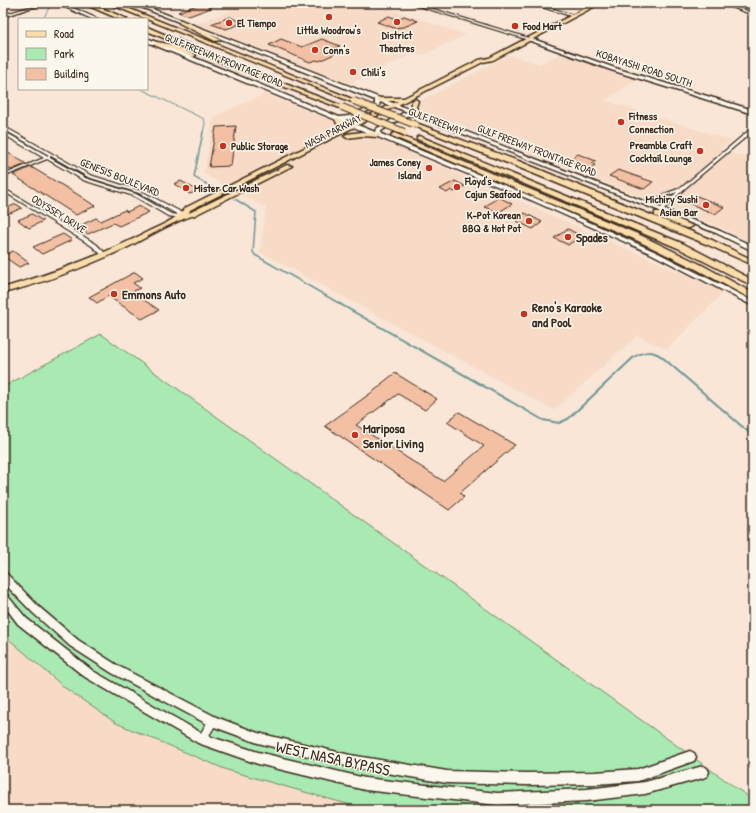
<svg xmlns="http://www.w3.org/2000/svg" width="756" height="813" font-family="'Patrick Hand',sans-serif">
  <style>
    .built { fill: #f7dbc7 }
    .green { fill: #a9eab3; stroke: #728a68 }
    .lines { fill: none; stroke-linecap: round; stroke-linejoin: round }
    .stream-far2 { stroke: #6d9698; stroke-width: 1 }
    .stream-far1 { stroke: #6d9698; stroke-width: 1.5 }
    .stream { stroke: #6d9698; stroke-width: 2 }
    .building { fill: #f3c0a3; stroke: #3b2a1e }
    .street-casing { stroke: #3b2a1e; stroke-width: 2.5 }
    .secondary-casing { stroke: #3b2a1e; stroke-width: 3 }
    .primary-casing { stroke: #3b2a1e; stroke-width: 3 }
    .highway-casing { stroke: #3b2a1e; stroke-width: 3 }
    .street { fill: #fbf7ec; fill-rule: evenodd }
    .secondary { fill: #fbf7ec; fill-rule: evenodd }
    .primary { fill: #fbddab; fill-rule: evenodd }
    .highway { fill: #fbddab; fill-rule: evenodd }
    .highway-bridge-casing { stroke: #3b2a1e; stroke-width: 8; stroke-linecap: butt }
    .highway-bridge { stroke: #fbddab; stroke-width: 6 }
    .poi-dot { fill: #c8321e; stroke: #fbf7ec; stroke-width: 1.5 }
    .labels { text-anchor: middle; stroke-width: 3; stroke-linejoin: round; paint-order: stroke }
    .far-poi-label { font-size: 11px; font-weight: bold; fill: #3b2a1e; stroke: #fbf7ec; text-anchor: start }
    .far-street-label { font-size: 11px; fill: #3b2a1e; stroke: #fbf7ec }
    .poi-label { font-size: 13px; font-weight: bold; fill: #3b2a1e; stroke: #fbf7ec; text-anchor: start }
    .near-street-label { font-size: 16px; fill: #3b2a1e; stroke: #fbf7ec }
  </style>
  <rect width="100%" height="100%" fill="#f9e6d6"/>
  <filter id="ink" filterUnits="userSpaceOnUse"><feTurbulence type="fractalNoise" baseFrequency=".025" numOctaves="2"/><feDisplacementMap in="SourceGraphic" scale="8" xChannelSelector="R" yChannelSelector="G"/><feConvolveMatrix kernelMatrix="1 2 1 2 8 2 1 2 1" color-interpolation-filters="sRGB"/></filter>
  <g filter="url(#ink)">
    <g class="built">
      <polygon points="250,3 351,3 369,9 389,8 465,35 422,56 414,53 350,84 196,24"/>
      <polygon points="560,54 637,80 605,100 732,141 720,149 753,160 753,244 727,230 420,110 418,102 509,55 539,64"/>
      <polygon points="265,94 373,136 724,292 667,349 637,336 554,410 260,252 266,208 204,174 213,119 221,113"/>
      <polygon points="3,634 65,688 116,723 227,770 368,810 3,810"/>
    </g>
    <polygon class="green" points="101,334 753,800 753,810 368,810 227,770 116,723 65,688 3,634 3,387"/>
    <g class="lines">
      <g class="stream-far2">
        <polyline points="28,3 35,4"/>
        <polyline points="732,3 753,8"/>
        <polyline points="43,19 49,8 45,5"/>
        <polyline points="141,89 204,119 205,123 203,133"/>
      </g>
      <g class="stream-far1">
        <polyline points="203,132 194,177 217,190"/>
        <polyline points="235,199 256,212 253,252 255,255 342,305"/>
      </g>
      <path class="stream" d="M340 304 543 420 559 423 568 419 634 357C644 351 652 350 662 357L753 436"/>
    </g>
    <g class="building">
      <polygon points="202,3 211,8 189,16 178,12"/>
      <polygon points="389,16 397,19 404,16 418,21 404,27 394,28 377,22"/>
      <polygon points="230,17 243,23 226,29 211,24"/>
      <polygon points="281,39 302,47 322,39 340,46 332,49 339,52 319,61 316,60 310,62 269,45"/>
      <polygon points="236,126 231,166 209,167 216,127"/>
      <polygon points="3,150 25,163 26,164 11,170 3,165"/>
      <polygon points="578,154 596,161 592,163 595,165 589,169 569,160"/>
      <polygon points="31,167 77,194 95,206 76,215 13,175"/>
      <polygon points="618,170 653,182 644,189 609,176"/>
      <polygon points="181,181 198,191 190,194 174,184"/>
      <polygon points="455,181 465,186 454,192 451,190 447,193 440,189"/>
      <polygon points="697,196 724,207 715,214 688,203"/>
      <polygon points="499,197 512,204 499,212 484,207"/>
      <polygon points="16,204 22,208 3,216 3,210"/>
      <polygon points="139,206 149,212 119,226 113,223 88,234 77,227 96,218 101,221 125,210 127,212"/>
      <polygon points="525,213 542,222 540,223 541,223 533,229 516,221 519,219 517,219"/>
      <polygon points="32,214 43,221 29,228 18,220"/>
      <polygon points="568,229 581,236 568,245 554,238"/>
      <polygon points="63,234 72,240 42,254 33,247"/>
      <polygon points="13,251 29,263 19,267 3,256"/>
      <polygon points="135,272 143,278 133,283 140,288 132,292 159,310 142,319 108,296 97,303 89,297"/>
      <polygon points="395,373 437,399 425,410 398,394 356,425 443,481 484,446 447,422 459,412 515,445 460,493 464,497 449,510 325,426 382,385 381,384"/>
    </g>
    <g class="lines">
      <g class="street-casing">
        <g id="street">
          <polygon points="42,3 46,3 3,17 3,15"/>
          <polygon points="409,3 413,3 532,39 529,40"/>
          <polygon points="529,3 533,3 577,16 574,17"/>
          <polygon points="721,3 725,3 753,13 753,15"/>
          <polygon points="3,126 90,175 141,191 179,211 184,217 182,218 168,216 134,196 83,180 47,159 3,177 3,175 44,158 3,134 3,131 48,156 50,156 50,158 85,178 136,194 171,214 178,215 175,213 139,193 88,177 3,129"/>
          <polygon points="752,128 753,128 753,131 684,189 662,211 660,211 659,210 677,192 666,196 651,206 649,206 649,204 664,194 681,188"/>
          <polygon points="3,188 96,244 106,254 106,255 102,255 92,246 3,191"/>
          <polygon points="213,717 216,718 217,721 216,724 205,742 202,743 199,742 198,739 199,736 210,718"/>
        </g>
      </g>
      <g class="secondary-casing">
        <g id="secondary">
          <polygon points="56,3 62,3 98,19 92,19"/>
          <path d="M131 3H137L720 231 753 246V251L716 233 415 115 406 116 381 131V134L535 198 656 252 753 301V306L652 254 531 200 147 42V39H149L339 117 349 116 375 104V100ZM380 102 408 112 403 113 376 129 375 132 345 120 352 118 379 106Z"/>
          <polygon points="530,38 615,68 753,110 753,114 611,70 528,40 528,38"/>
          <polygon points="3,572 6,573 39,607 78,640 120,667 216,717 258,733 350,755 447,771 528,773 595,772 638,769 690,751 694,753 696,757 694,761 638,781 595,784 528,785 447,783 350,767 258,743 209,725 112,673 70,646 33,613 3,582"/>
          <polygon points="3,593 6,594 26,618 93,671 205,735 258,752 365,778 497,793 587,789 645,782 703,766 707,768 709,772 707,776 703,778 645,794 587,801 497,805 365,790 258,764 198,743 85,677 18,624 3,604"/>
        </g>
      </g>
      <g class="primary-casing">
        <g id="primary">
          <path d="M595 3H601L493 60 483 62 190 210 189 213 287 165 292 166 195 215C170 222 147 238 124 249 85 267 44 283 3 293V288C53 273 103 255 149 231 162 225 177 219 185 208L336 132 338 126 335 119 336 118 341 119 344 126 343 128 398 101H378L376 100V98H404L479 60 489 58Z"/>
          <polygon points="415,99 418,101 416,107 419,114 416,116 413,114 410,107 412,101"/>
          <polygon points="362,132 378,133 381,135 378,137 362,136 347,138 344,136 347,134"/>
        </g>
      </g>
      <g class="highway-casing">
        <g id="highway">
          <polygon points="82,3 90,3 127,19 119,19"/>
          <polygon points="107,3 115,3 357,101 352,102"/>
          <polygon points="181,20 219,39 220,40 215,41 179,23 179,21"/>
          <polygon points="147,27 244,68 345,107 340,108 240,70 147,31"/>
          <polygon points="157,42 169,44 196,55 193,57 166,47 155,45 154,44"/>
          <polygon points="416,123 521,162 712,240 753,260 753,265 706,244 515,166 414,126 413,125"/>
          <polygon points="394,133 640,235 702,265 753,293 753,300 696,269 634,239 392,136 391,135"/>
          <polygon points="419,136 684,244 753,280 753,286 678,248 417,139 417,137"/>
          <polygon points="655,212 661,212 693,226 689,228 686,228 655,216"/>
        </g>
      </g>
      <use href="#street" class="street"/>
      <use href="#secondary" class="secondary"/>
      <use href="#primary" class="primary"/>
      <use href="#highway" class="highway"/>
      <g class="highway-bridge-casing">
        <g id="highway-bridge">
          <polyline points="354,101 416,125"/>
          <polyline points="342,107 404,132"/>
        </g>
      </g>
      <use href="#highway-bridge" class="highway-bridge"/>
    </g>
  </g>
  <g class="poi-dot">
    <circle cx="329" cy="17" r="4"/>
    <circle cx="397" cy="22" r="4"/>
    <circle cx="229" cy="23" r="4"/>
    <circle cx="515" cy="26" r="4"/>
    <circle cx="315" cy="50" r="4"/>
    <circle cx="353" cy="72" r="4"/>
    <circle cx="621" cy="122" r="4"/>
    <circle cx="223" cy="146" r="4"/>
    <circle cx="700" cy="151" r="4"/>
    <circle cx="429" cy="168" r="4"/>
    <circle cx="457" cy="187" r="4"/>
    <circle cx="186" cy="188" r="4"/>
    <circle cx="706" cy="205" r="4"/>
    <circle cx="529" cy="221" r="4"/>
    <circle cx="568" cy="237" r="4"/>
    <circle cx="114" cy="294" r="4"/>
    <circle cx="524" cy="314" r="4"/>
    <circle cx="355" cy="435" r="4"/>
  </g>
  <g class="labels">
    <g class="far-poi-label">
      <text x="237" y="27">El Tiempo</text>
      <text x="523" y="30">Food Mart</text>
      <text x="329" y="34" text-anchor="middle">Little Woodrow's</text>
      <text x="397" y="39" text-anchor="middle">District<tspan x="397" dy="13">Theatres</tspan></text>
      <text x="323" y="54">Conn's</text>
      <text x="361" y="76">Chili's</text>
      <text x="629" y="120">Fitness<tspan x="629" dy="13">Connection</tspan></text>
      <text x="692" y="149" text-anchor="end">Preamble Craft<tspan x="692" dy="13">Cocktail Lounge</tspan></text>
      <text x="231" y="150">Public Storage</text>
      <text x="421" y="166" text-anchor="end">James Coney<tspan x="421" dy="13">Island</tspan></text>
      <text x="465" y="185">Floyd's<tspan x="465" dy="13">Cajun Seafood</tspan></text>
      <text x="194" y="192">Mister Car Wash</text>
      <text x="698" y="203" text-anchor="end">Michiry Sushi<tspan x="698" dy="13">Asian Bar</tspan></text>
      <text x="521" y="219" text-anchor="end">K-Pot Korean<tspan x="521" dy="13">BBQ &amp; Hot Pot</tspan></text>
    </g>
    <g class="far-street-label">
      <text transform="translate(224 60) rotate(22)" y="4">GULF FREEWAY FRONTAGE ROAD</text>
      <text transform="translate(644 68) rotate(18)" y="4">KOBAYASHI ROAD SOUTH</text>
      <text transform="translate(436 121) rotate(21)" y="4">GULF FREEWAY</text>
      <text transform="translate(333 131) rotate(-27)" y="4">NASA PARKWAY</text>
      <text transform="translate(537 150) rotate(21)" y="4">GULF FREEWAY FRONTAGE ROAD</text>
      <text transform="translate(120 177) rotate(22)" y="4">GENESIS BOULEVARD</text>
      <text transform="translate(59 214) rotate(32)" y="4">ODYSSEY DRIVE</text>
    </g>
    <g class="poi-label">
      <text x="576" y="242">Spades</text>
      <text x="122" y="299">Emmons Auto</text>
      <text x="532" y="312">Reno's Karaoke<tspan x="532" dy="15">and Pool</tspan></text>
      <text x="363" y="433">Mariposa<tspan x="363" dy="15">Senior Living</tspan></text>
    </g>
    <g class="near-street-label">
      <text transform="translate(333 758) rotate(12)" y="6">WEST NASA BYPASS</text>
    </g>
  </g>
  <rect width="756" height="813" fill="none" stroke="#fbf7ec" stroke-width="16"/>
  <rect x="8" y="8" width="740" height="797" fill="none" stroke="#3b2a1e" stroke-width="1.5" filter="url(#ink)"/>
  <rect x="18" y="18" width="130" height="72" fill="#fbf7ec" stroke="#aea59a"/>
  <rect x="26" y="31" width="20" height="6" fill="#fbddab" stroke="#aea59a"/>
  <text x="54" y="38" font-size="12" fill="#3b2a1e">Road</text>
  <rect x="26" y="48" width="20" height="12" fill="#a9eab3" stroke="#aea59a"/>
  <text x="54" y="58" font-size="12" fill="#3b2a1e">Park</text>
  <rect x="26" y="68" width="20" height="12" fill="#f3c0a3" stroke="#aea59a"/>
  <text x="54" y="78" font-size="12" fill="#3b2a1e">Building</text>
</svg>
